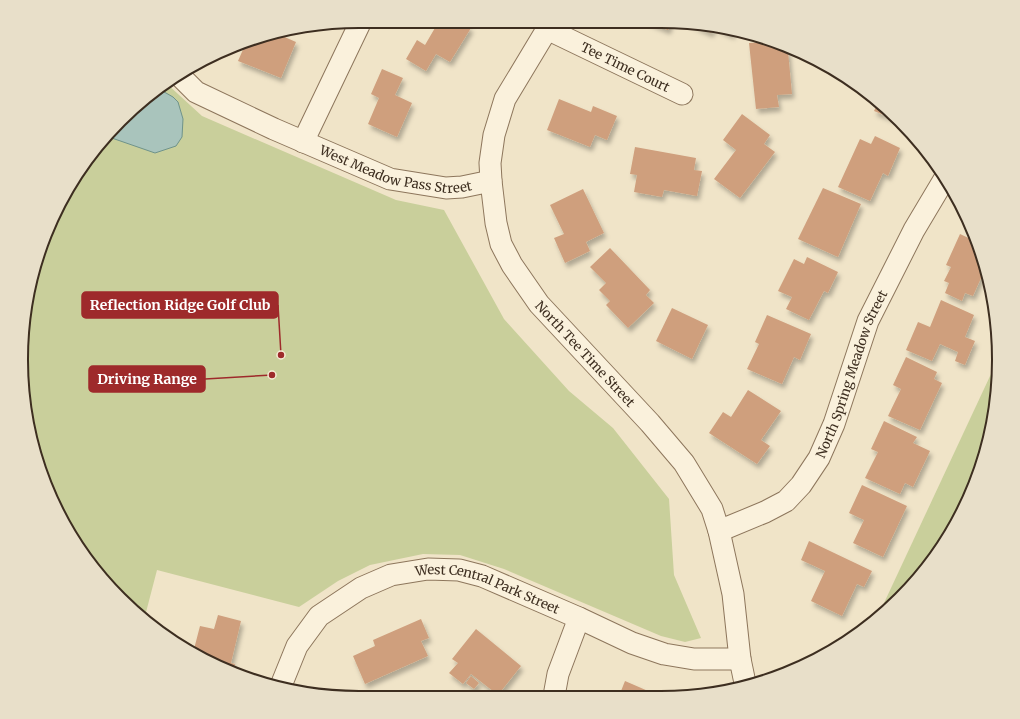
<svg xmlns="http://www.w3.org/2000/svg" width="1020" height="719" font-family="Merriweather,serif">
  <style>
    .green { fill: #c9cf9b }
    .water { fill: #a9c4bc; stroke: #6f938a }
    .building { fill: #cf9f7d; filter: url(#shadow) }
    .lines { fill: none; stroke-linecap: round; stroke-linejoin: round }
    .minor-casing { stroke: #8d765c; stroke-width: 23 }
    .minor { stroke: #faf1dc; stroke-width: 21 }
    .labels { text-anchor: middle; stroke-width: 3; stroke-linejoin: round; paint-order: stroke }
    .street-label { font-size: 13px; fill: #3d2e20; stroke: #f7eed8 }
    .rim { fill: none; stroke: #3d2e20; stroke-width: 2 }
    .leader { fill: none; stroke: #9e2a2b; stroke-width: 1.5 }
    .callout-dot { fill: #9e2a2b; stroke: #f7eed8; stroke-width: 1.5 }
    .callout { fill: #9e2a2b; stroke: #9e2a2b; stroke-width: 1.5 }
    .callout-label { font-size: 14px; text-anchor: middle; font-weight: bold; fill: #fff }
  </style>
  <defs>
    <filter id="shadow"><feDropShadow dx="2.5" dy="4.5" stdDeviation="2" flood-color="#0004"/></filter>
  </defs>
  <rect width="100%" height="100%" fill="#f0e4c8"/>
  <g class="green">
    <polygon points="166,83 202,116 396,200 444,210 504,319 569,391 613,428 669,499 674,575 701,638 685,642 661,636 504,569 460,555 423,554 370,565 338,581 299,607 157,570 144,620 105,583 56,509 27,425 24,316 47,230 105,136"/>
    <polygon points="998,359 998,381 988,447 964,509 929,565 884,614 877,618"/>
  </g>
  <polygon class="water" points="159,89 173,97 178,102 183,119 182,137 176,146 155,153 106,136"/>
  <g class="building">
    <polygon points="439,21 459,21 471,28 450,62 436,54 426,71 406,59 417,40 425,45"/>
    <polygon points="646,21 661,21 671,22 668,30"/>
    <polygon points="690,24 727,28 734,30 732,35 714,27 711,33"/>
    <polygon points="273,32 296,42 281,78 238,61 245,45"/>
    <polygon points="764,42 788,51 792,94 777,95 779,107 756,109 749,43"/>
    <polygon points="382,69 403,78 395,95 412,103 397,137 368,124 379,98 371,94"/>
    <polygon points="559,99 591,112 593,106 617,116 607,140 595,135 590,147 547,130"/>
    <polygon points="877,105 894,119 874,111"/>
    <polygon points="742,114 770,135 764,144 775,152 740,198 714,179 736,150 723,140"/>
    <polygon points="875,136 900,148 888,176 883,173 870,201 838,187 860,139 871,144"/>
    <polygon points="635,147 696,158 694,170 702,171 697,196 664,190 662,197 634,192 637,175 630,174"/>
    <polygon points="823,188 861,204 838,257 798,239"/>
    <polygon points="583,189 604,233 586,242 590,251 565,263 554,238 564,234 550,205"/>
    <polygon points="968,221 972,231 965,228"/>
    <polygon points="960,234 977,242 981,250 985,269 973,296 965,293 962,301 945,293 949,283 944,281 951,267 946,265"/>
    <polygon points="610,248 650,290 646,295 654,303 628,328 606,305 610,301 599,290 606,283 590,267"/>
    <polygon points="807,257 838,272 828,293 824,291 809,320 786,309 792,297 778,291 794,259 804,264"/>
    <polygon points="941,300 974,315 965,337 975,341 965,365 955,361 958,352 940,344 932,361 906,350 918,322 930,327"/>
    <polygon points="672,308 708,325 692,359 656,341"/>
    <polygon points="767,315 811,334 800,360 794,357 782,384 747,369 759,344 755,342"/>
    <polygon points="906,357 937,372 934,379 942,383 920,430 888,416 901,389 893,385"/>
    <polygon points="748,390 781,411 761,440 770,446 757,464 709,433 723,412 731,417"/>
    <polygon points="884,421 917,437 913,443 930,451 913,487 905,483 900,494 865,478 878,452 871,449"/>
    <polygon points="862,485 907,506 883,557 853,543 864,520 849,513"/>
    <polygon points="809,541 872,571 864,587 857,584 842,616 811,601 825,571 801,560"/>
    <polygon points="218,615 241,621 231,663 235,664 233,672 210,663 193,653 200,626 214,629"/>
    <polygon points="421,619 429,638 421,641 428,656 365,684 353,656 375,646 373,640"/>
    <polygon points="476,629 521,666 498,695 471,674 463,684 449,673 458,663 452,659"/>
    <polygon points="471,676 479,683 474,689 466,683"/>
    <polygon points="625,681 655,694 654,695 619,696"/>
  </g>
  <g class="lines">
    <g class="minor-casing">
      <g id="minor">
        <path id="s1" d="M552 21 505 99 494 135 490 163 491 181 496 223 501 244 512 265 539 304 650 423 684 463 712 509 719 531 733 594 740 659 745 683"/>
        <path id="s2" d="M547 29 682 94"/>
        <path id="s3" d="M179 75 196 92 274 129 390 179 446 188 462 187 491 181"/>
        <polyline points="303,142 361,21"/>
        <path id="s4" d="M719 531 765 512 786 501 801 485 819 458 834 424 868 321 914 230 945 178"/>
        <path id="s5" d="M280 688 297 646 319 616 361 588 391 575 428 569 459 570 482 576 579 618 632 643 664 654 694 659H740"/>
        <polyline points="554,696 558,674 579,618"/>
      </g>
    </g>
    <use href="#minor" class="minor"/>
  </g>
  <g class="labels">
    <g class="street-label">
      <text dy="5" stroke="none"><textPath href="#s2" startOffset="87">Tee Time Court</textPath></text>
      <text dy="5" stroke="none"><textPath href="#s3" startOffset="240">West Meadow Pass Street</textPath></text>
      <text dy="5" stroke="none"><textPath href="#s1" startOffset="378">North Tee Time Street</textPath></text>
      <text dy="5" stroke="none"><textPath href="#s4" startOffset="218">North Spring Meadow Street</textPath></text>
      <text dy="5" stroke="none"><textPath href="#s5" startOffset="266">West Central Park Street</textPath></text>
    </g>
  </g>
  <path d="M0 0H1020V719H0ZM359 28H661A331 331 0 0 1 992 359V360A331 331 0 0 1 661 691H359A331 331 0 0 1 28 360V359A331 331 0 0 1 359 28Z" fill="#e8dfc9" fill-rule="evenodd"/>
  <path class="rim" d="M359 28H661A331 331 0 0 1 992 359V360A331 331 0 0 1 661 691H359A331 331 0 0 1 28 360V359A331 331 0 0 1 359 28Z"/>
  <path class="leader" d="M281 355L278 305M272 375L205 379"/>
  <g class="callout-dot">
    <circle cx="281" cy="355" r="4"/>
    <circle cx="272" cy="375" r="4"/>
  </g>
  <g class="callout">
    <rect x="82" y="292" width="196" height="26" rx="4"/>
    <rect x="89" y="366" width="116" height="26" rx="4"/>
  </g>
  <g class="callout-label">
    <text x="180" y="310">Reflection Ridge Golf Club</text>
    <text x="147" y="384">Driving Range</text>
  </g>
</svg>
